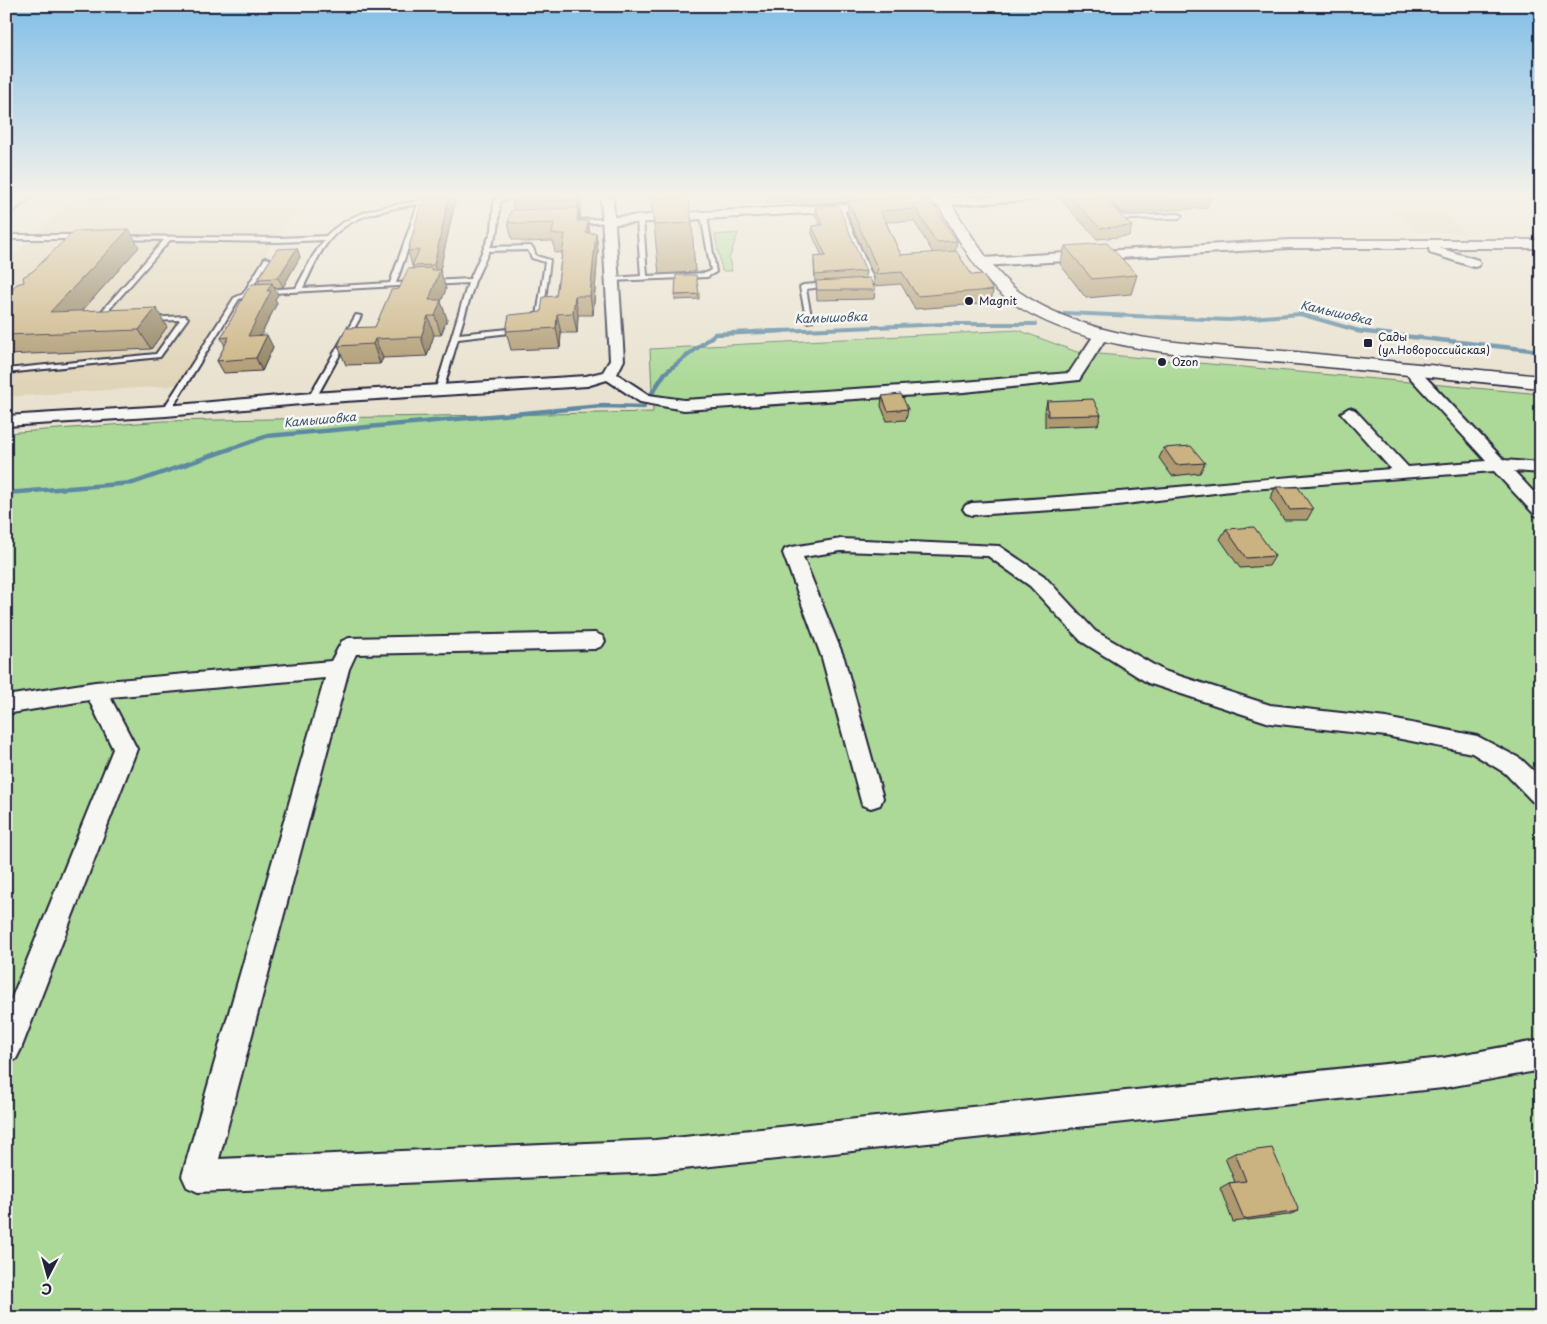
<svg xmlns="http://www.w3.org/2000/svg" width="1547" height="1324" font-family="'Playpen Sans',sans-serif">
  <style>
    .built { fill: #e0d4b8 }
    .green { fill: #acd998; stroke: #677e6a }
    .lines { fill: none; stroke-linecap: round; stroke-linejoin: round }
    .stream-far1 { stroke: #5d89a2; stroke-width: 4 }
    .stream { stroke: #5d89a2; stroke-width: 4.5 }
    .lane-casing { stroke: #22223b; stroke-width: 4 }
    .street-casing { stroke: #22223b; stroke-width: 4 }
    .secondary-casing { stroke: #22223b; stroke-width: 3 }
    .lane { fill: #f6f6f2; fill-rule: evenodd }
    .street { fill: #f6f6f2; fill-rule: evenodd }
    .secondary { fill: #f6f6f2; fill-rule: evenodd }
    .wall { fill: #ae996f; stroke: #22223b; fill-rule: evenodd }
    .shaded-wall { fill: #8d7d5a; stroke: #22223b }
    .building { fill: #cab281; stroke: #22223b }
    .poi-dot { fill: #22223b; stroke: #f6f6f2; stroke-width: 2 }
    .labels { text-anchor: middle; stroke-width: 5; stroke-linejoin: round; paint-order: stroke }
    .far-poi-label { font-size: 11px; fill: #22223b; stroke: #f6f6f2; text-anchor: start }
    .far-water-label { font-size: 12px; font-style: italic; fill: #40566e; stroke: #f6f6f2 }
  </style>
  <rect width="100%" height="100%" fill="#e9e2d0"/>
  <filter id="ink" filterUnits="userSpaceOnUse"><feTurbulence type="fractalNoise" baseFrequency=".02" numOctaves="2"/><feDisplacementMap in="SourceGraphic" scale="10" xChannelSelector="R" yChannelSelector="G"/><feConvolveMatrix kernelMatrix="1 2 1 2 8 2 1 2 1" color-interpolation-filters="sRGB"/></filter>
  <g filter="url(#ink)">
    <g class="built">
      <polygon points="74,197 369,197 363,211 291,216 242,290 231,300 182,380 177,384 169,386 6,397 6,263"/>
      <polygon points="1395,211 1442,212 1465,233 1416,232"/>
    </g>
    <g class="green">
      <polygon points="738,233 729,259 732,271 722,271 715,235"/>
      <polygon points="1018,330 1077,352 1541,394 1541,1318 6,1318 6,433 164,421 653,412 650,349"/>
    </g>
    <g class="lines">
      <g class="stream-far1">
        <polyline points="1065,313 1229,320 1300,314 1363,332"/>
        <polyline points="754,332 945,324 1035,324"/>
      </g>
      <g class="stream">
        <polyline points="1357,331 1541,351"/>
        <polyline points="652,393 665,373 715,334 783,331"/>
        <polyline points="6,493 133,483 267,436 602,406 644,407"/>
      </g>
      <g class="lane-casing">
        <g id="lane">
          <path d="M420 197H426L396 283 414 282 416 283V285L255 294 239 299 169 413H166L162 411 234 298 243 294 265 258 270 259 250 291 296 288 313 256 324 240 279 242 170 240 99 321 94 320 164 240 120 239 118 238V236L279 238 326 236C351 211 385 206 419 201ZM418 204 390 283 303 288C310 274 316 259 325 246 346 215 383 210 418 204Z"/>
          <polygon points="505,197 521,197 500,201 498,230 490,247 530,246 533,248 536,256 550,260 543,316 536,324 531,323 537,316 545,262 532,258 528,250 489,251 475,281 459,334 518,328 521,330 518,332 458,339 443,391 436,393 435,391 468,283 431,285 428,283 431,281 470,279 492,230 494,200"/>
          <polygon points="1100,197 1105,197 1120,214 1126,216 1179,214 1182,216 1179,218 1123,219 1116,216"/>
          <polygon points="840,206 843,208 875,283 874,284 864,285 861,283 868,281 837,208"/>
          <polygon points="704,214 707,216 716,272 707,277 610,281 609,280 612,278 641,276 637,219 640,217 643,219 647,276 706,273 711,270 701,216"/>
          <polygon points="609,219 611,220 611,222 575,224 572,222 575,220"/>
          <polygon points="6,235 80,235 83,237 80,239 6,239"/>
          <polygon points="829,283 831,284 831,286 806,289 812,321 807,322 800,287 803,285"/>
          <polygon points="356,315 361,316 316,398 309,400 308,398"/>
          <polygon points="185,316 188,318 160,357 6,373 6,369 156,354 180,320 150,321 147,319 148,318"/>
        </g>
      </g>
      <g class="street-casing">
        <g id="street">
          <polygon points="19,197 31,197 6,217 6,208"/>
          <polygon points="601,197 613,197 614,217 970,197 1040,197 1035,200 615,224 624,360 617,374 649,395 684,400 964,382 1069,373 1096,332 1101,331 1108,335 1079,380 964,392 684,410 640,402 607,380 587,386 312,403 166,416 6,426 6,416 166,406 312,393 586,376 603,372 610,360"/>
          <polygon points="1289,240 1541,240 1541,248 1439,248 1478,260 1480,263 1478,266 1474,267 1430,253 1429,248 1289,248 982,266 976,262 982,258"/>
          <path d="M1410 365 1415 366 1504 460 1541 463V473L1514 471 1541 500V517L1535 515 1494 471 1239 490 1101 507 972 515 966 513 963 509 966 505 972 503C1112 495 1251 479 1391 469L1341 413 1349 408 1355 410 1408 467 1486 461 1405 372 1403 369Z"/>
          <polygon points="841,539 999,546 1044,576 1095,631 1164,671 1270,705 1386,718 1477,736 1521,759 1541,778 1541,804 1532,801 1505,773 1472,753 1386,736 1270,723 1148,683 1081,641 1030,586 988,556 841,551 803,557 844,658 883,798 880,805 871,808 862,805 822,658 783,553 785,549 792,547"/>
          <polygon points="595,633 602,636 605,641 602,646 595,649 356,654 349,669 219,1159 655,1140 1443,1058 1541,1040 1541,1070 1443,1088 655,1172 198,1192 187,1187 182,1176 325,678 110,697 137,749 21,1049 16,1059 6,1064 6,1012 113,749 89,700 6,714 6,696 95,682 331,661 342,641 349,638"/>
        </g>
      </g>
      <g class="secondary-casing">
        <path id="secondary" d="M933 197H947C966 226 991 271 1018 291 1094 345 1205 344 1296 352 1377 360 1459 368 1541 376V388C1459 380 1378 372 1296 364 1203 355 1083 355 1006 298 977 277 952 227 933 197Z"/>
      </g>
      <use href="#lane" class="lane"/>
      <use href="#street" class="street"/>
      <use href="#secondary" class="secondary"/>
    </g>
    <g class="wall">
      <polygon points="92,197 125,197 124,199 94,200"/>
      <polygon points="428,197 456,197 440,270 446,289 441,302 447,319 441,335 434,335 427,356 383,358 380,364 346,365 338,346 375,327 413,269 408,251"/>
      <polygon points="582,197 579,218 580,221 588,221 590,233 596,233 598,251 593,315 578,315 577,333 561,333 560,348 511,350 506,331 541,312 556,296 562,252 555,253 553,241 525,242 512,239 508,222 514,210 512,202"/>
      <polygon points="651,197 692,223 695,272 659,274"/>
      <path d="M766 197H923L957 241 955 251 972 275 993 290 991 303 915 309 901 284 874 286V277L847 213 848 202 810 204 809 202 767 203ZM914 221 933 253 901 255 886 222Z"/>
      <polygon points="1058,197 1209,197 1211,198 1207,208 1122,213 1114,204 1113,208 1132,226 1129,236 1097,239"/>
      <polygon points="815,207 866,271 865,278 875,290 874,299 817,300 816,283 815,283 814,265 814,257 822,256 812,234 812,226 820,225 815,214"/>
      <polygon points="1065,246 1137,275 1131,294 1086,298 1060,264"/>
      <polygon points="139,247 82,311 167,327 151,349 6,355 6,294"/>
      <polygon points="297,248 300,257 283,287 274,288 278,295 275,299 277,303 261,335 273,347 262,371 224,373 217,361 225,346 221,338 260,284 258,279"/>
      <polygon points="699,294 699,299 675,300 675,295"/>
      <polygon points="882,396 908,409 906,420 887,421 881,406"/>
      <polygon points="1047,401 1101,415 1098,425 1045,427 1045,411"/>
      <polygon points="1164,448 1205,463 1200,473 1172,476 1159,458"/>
      <polygon points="1276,487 1313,509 1307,520 1284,520 1270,498"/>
      <polygon points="1226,529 1275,556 1269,566 1240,568 1220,539"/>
      <polygon points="1235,1153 1299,1211 1288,1215 1233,1222 1220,1188 1229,1183 1235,1182 1225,1158"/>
    </g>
    <g class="shaded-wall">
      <polygon points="449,197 456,197 440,270 446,289 441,302 447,319 441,335 435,316 429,300 431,270 431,268 436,282 438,276 434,265"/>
      <polygon points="577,197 582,197 580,218 577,200"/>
      <polygon points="578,209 581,227 577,221"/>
      <polygon points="588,221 590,239 586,233"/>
      <polygon points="129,229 139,247 63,332 50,312"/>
      <polygon points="596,233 598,251 593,315 590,296"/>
      <polygon points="297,248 300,257 283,287 278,278"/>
      <polygon points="272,283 278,295 275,299 277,303 254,349 248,336 267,291"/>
      <polygon points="575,296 578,315 577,333 573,313"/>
      <polygon points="156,308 167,327 151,349 139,330"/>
      <polygon points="557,314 561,333 560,348 556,328"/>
      <polygon points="428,316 434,335 427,356 421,337"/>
      <polygon points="267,335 273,347 262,371 256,358"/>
      <polygon points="375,339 383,358 380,364 373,344"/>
    </g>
    <g class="building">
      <polygon points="428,197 449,197 434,265 412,266 419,250 408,251 422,200 427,199"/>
      <polygon points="514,197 577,197 577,200 512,202"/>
      <polygon points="651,197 688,197 692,223 654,225"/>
      <polygon points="910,197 923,197 925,200 930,200 957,241 936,242 916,209 880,211 901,255 956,251 972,275 982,274 993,290 917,296 902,272 875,274 878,270 848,201"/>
      <polygon points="1070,197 1109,197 1114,203 1108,203 1132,226 1100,228"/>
      <polygon points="1120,197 1209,197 1211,198 1125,203"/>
      <polygon points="838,205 866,271 815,275 814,257 826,256 812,226 823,225 815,207"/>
      <polygon points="576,208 578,209 577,221 588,221 586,233 596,233 590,296 575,296 573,313 557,314 556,328 506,331 509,315 541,312 543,297 556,296 565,234 552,234 554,223 522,224 508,222 511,210"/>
      <polygon points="129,229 50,312 156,308 139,330 6,335 6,294 17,284 24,282 23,277 33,271 74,231"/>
      <polygon points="1107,243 1137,275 1092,279 1065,246"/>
      <polygon points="297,248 278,278 258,279 277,249"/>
      <polygon points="431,268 431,270 440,270 429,300 441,300 435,316 428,316 421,337 375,339 373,344 338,346 346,328 375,327 391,290 399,289 408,269"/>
      <polygon points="676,275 696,275 699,294 675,295"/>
      <polygon points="870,278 875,290 817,290 816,281"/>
      <polygon points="272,283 267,291 271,291 248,336 267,335 256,358 217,361 229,337 221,338 246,292 252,284"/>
      <polygon points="901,394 908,409 888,411 882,396"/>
      <polygon points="1093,399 1101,415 1048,416 1047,401"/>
      <polygon points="1191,446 1205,463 1176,465 1164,448"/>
      <polygon points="1276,487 1298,487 1313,509 1290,510"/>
      <polygon points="1254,527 1275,556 1246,558 1226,529"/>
      <polygon points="1272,1148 1299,1211 1244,1219 1229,1183 1246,1181 1235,1153"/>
    </g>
  </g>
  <linearGradient id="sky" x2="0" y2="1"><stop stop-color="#80bee7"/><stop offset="0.51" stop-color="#f5f2ea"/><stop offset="1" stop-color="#f5f2ea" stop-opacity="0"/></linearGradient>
  <rect width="1547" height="383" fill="url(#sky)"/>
  <g class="poi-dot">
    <circle cx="969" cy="301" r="5"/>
    <rect x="1363" y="338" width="10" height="10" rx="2.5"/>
    <circle cx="1162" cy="362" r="5"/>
  </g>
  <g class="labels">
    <g class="far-poi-label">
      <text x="979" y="305">Magnit</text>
      <text x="1378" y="341">Сады<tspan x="1378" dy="13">(ул.Новороссийская)</tspan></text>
      <text x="1172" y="366">Ozon</text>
    </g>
    <g class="far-water-label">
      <text transform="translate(1336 313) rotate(13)" y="4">Камышовка</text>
      <text transform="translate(831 318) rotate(-2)" y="4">Камышовка</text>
      <text transform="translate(320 420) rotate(-5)" y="4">Камышовка</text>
    </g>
  </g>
  <rect width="1547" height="1324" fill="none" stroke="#f6f6f2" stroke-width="25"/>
  <rect x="12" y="12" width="1522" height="1299" fill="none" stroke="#22223b" stroke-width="2" filter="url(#ink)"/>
  <g transform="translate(48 1276) rotate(186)" stroke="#f6f6f2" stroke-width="4" paint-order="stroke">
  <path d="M0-4L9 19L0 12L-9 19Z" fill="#22223b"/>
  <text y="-8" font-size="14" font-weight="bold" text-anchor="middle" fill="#22223b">С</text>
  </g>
</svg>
